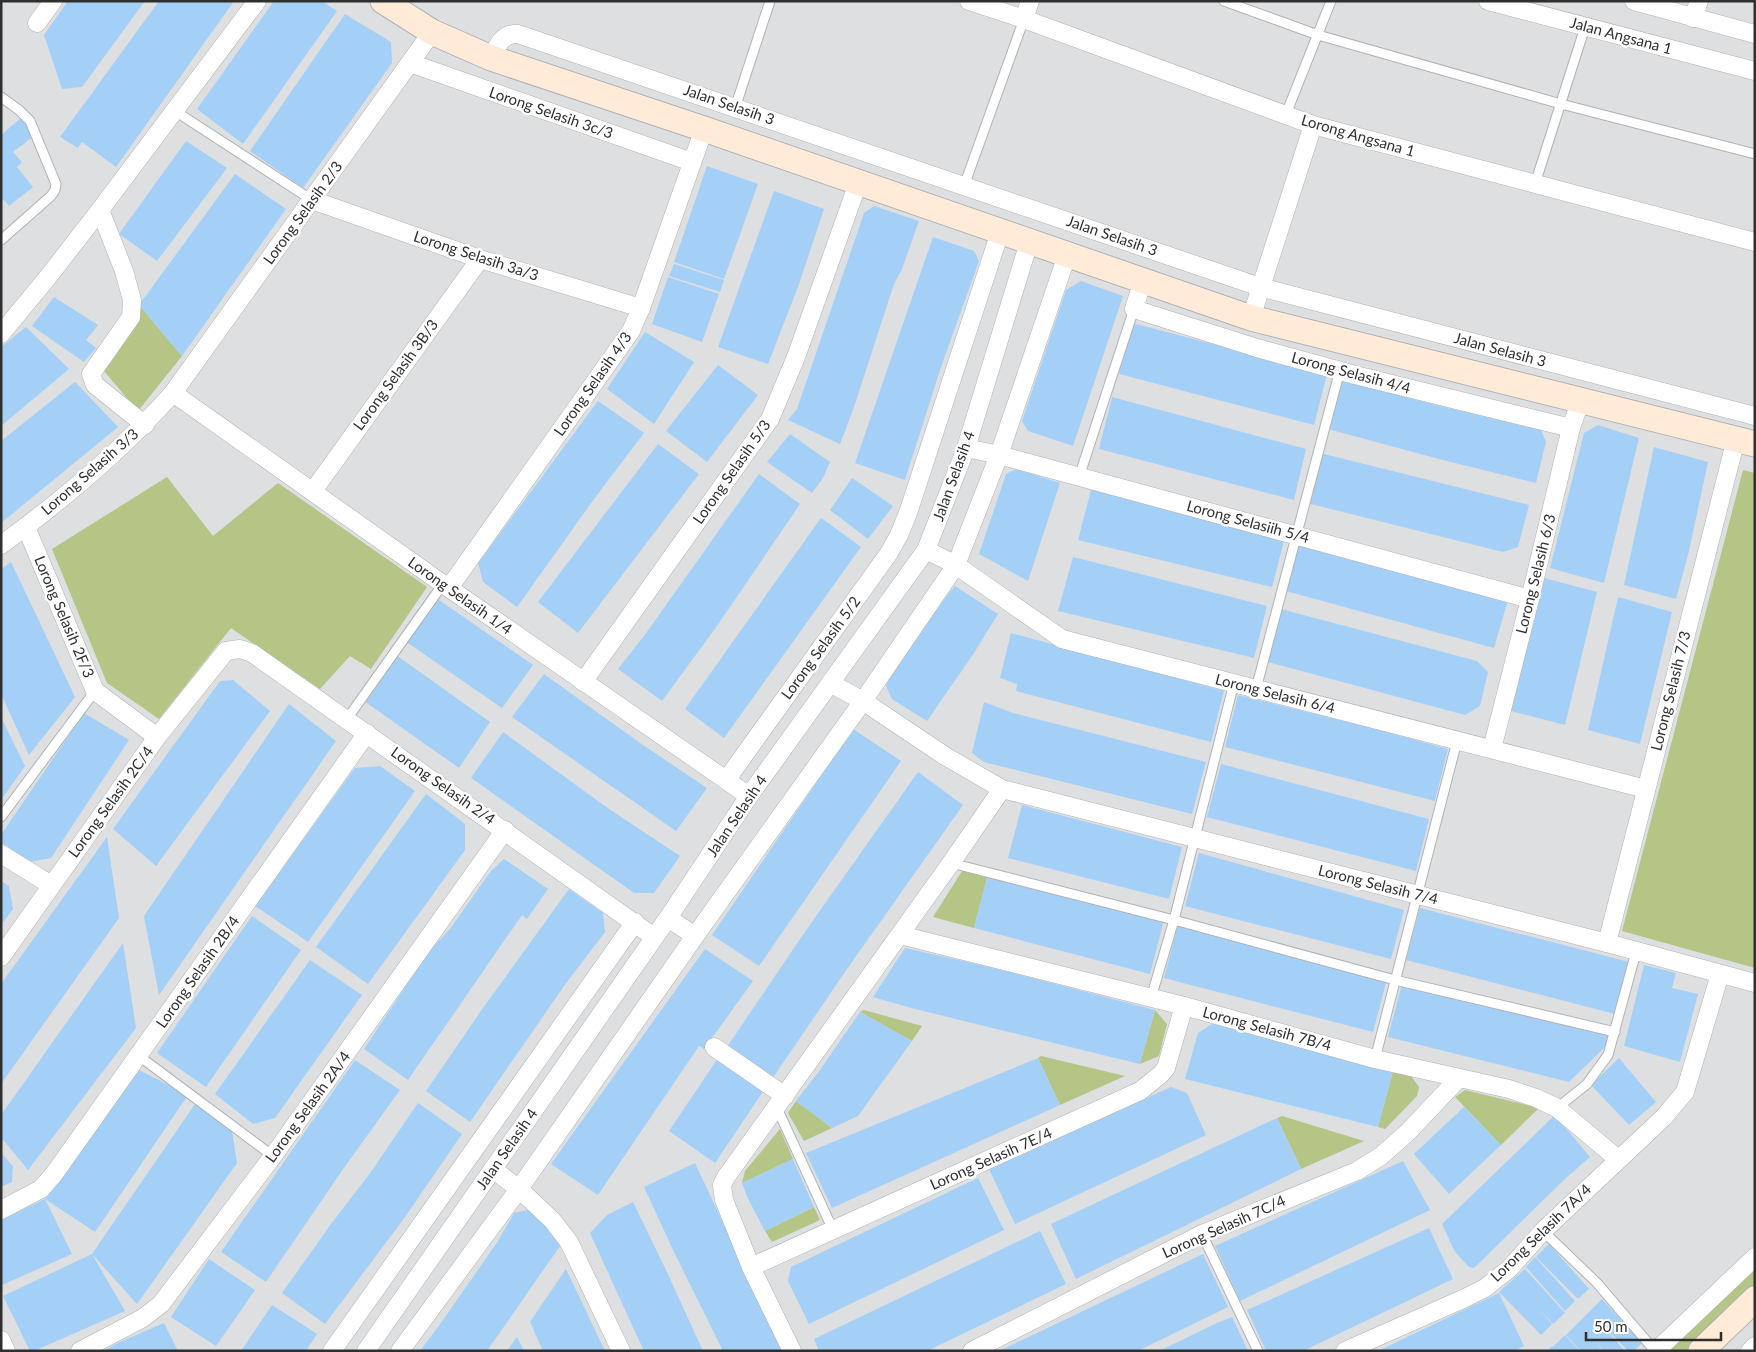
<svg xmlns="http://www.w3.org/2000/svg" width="1756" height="1352" font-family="Lato,sans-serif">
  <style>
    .green { fill: #b4c586 }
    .building { fill: #a4d0f7 }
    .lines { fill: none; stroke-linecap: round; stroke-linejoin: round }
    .lane-casing { stroke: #b0b2b5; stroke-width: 11 }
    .street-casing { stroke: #b0b2b5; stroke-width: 19 }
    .secondary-casing { stroke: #b0b2b5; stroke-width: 27 }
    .lane { stroke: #fff; stroke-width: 9 }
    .street { stroke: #fff; stroke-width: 18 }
    .secondary { stroke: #ffebd8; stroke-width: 25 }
    .labels { text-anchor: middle; stroke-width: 5; stroke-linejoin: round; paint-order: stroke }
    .street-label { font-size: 15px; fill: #2e2f2f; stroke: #fff }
  </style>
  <rect width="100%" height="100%" fill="#dddfe1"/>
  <g class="green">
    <polygon points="139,305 182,356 138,411 98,364"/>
    <polygon points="1743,470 1755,473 1755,968 1622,931"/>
    <polygon points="167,477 213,536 278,483 427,587 371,669 350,656 320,689 231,628 159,719 107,683 52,549"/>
    <polygon points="964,868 988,874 974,928 933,917"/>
    <polygon points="864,1010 922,1026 912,1041 860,1012"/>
    <polygon points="1155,1010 1167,1024 1159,1056 1140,1064"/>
    <polygon points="1041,1056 1125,1076 1060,1105 1038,1058"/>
    <polygon points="1393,1071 1411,1076 1419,1087 1417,1096 1385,1129 1378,1127"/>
    <polygon points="1465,1090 1539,1108 1501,1145 1455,1097"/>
    <polygon points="796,1101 832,1128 804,1141 788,1113"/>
    <polygon points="1282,1116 1364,1141 1301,1169 1277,1118"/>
    <polygon points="780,1129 793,1159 742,1183 745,1171"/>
    <polygon points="814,1207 820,1220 772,1242 765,1231"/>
    <polygon points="1755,1257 1755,1299 1701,1351 1656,1351"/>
  </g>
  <g class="building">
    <polygon points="68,1 145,1 82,87 62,89 44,35"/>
    <polygon points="159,1 234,1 116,167 82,142 78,148 60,137"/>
    <polygon points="274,1 322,1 337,11 243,144 197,109"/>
    <polygon points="345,14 391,42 392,63 303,188 250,151"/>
    <polygon points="21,118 35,135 13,152 22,162 17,167 33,187 9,206 4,200 1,201 1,135"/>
    <polygon points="186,141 227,168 157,261 119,234"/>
    <polygon points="707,166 758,184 724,279 674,262"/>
    <polygon points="235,174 286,209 182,356 139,305"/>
    <polygon points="774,191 824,209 798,287 768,364 718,347"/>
    <polygon points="874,206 919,221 902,269 894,284 853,410 840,444 788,420 797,409 864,213"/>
    <polygon points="933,237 974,251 979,261 940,370 905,480 855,463"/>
    <polygon points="674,264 724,280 720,292 669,276"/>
    <polygon points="668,277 719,294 702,342 652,324"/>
    <polygon points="1081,281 1123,296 1073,446 1028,431 1022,421 1066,290"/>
    <polygon points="54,297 98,325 86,340 96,348 84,362 32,326"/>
    <polygon points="1132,323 1327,374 1314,425 1119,374"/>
    <polygon points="26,327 69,369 1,426 1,347"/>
    <polygon points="645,332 694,362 654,424 607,389"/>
    <polygon points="718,365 758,395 707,462 666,431"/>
    <polygon points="1341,380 1436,405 1541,430 1546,442 1536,483 1439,459 1328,429"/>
    <polygon points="75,382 118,427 1,523 1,441"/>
    <polygon points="1112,397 1306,449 1294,500 1099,449"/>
    <polygon points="598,401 644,433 594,499 517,607 483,582 478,563"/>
    <polygon points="1598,425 1639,438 1604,583 1550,568 1584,433"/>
    <polygon points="790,434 830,462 823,478 812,493 767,462"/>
    <polygon points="658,444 699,474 578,633 538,602"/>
    <polygon points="1654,447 1708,462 1689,551 1676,599 1624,585"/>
    <polygon points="1320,453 1529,505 1518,547 1503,552 1307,503"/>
    <polygon points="1016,469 1060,483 1028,581 979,554 1006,474"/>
    <polygon points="759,474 800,504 717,626 662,701 618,669 644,636"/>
    <polygon points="852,478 893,506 868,539 830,510"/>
    <polygon points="1091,490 1172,508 1285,537 1272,587 1078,540"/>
    <polygon points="821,518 861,547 724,738 685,709"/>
    <polygon points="1300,540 1498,592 1507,603 1494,648 1286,591"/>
    <polygon points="1073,557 1267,606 1254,658 1058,611"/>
    <polygon points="11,562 75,697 29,755 1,694 1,569"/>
    <polygon points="1544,578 1597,592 1565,725 1511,711"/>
    <polygon points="955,586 998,614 974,653 927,721 892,699 886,686 890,675 936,609"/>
    <polygon points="1618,597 1672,612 1640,744 1588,730"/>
    <polygon points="436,598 533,665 502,708 405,641"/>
    <polygon points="1281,609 1477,661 1488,672 1480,706 1465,715 1268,662"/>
    <polygon points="1011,633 1224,691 1211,742 1016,691 1017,684 1000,678"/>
    <polygon points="396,655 490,722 459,768 364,701"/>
    <polygon points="544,674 640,743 707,788 676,831 512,717"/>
    <polygon points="233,680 270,711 156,866 113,829 220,681"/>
    <polygon points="1238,695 1368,727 1448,749 1435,801 1225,747"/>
    <polygon points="984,702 1013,713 1206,762 1192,814 984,762 972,753"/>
    <polygon points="289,704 336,741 159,995 144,916"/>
    <polygon points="84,713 129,740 51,858 30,862 1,842 1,835"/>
    <polygon points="1,717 25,766 1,800"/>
    <polygon points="853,729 901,761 759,966 712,935"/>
    <polygon points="503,732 609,809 680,856 654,893 634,893 471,778"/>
    <polygon points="1221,764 1429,819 1416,871 1207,817"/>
    <polygon points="380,766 415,791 308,942 255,906 355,768"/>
    <polygon points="918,772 963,805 847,969 772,1079 727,1047 802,936"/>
    <polygon points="426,794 465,824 465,850 368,984 316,947"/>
    <polygon points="1022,805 1182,847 1169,899 1008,858"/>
    <polygon points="107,837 119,918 1,1084 1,984"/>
    <polygon points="1199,853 1404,910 1391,959 1185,906"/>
    <polygon points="504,859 548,889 527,919 522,915 408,1080 364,1049 429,951 450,929 491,871"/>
    <polygon points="988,874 1164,920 1150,974 974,928"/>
    <polygon points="1,881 9,886 13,909 1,925"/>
    <polygon points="569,889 603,913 605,932 564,986 470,1122 426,1091 483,1008"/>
    <polygon points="1420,908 1629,962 1615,1014 1406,960"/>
    <polygon points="252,916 301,950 206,1087 157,1053"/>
    <polygon points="1178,925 1387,979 1373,1032 1164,978"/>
    <polygon points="123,943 136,1028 28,1170 1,1137 1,1115"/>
    <polygon points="905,948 994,968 1155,1010 1140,1064 915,1009 873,997"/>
    <polygon points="705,949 753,981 704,1049 699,1046 598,1195 551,1164"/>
    <polygon points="310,960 362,995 275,1118 253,1124 215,1094"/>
    <polygon points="1644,965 1676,973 1672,988 1698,994 1680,1062 1624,1046"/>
    <polygon points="1402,984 1498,1009 1610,1034 1606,1046 1569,1082 1388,1037"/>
    <polygon points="860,1012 912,1041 858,1116 832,1128 796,1101 820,1070"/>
    <polygon points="1215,1022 1393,1071 1378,1127 1185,1079 1198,1033"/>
    <polygon points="718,1058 764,1090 715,1163 669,1131"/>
    <polygon points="1038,1058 1060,1105 832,1208 806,1153"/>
    <polygon points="1619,1058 1656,1102 1629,1125 1591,1085"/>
    <polygon points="355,1060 400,1090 341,1172 266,1282 221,1252"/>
    <polygon points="139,1070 188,1095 95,1232 45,1199"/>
    <polygon points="1171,1087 1187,1093 1206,1135 1015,1224 989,1169"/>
    <polygon points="418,1103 462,1134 405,1217 325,1324 282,1293 331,1224 371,1172"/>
    <polygon points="195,1104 232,1131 237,1163 137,1304 92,1254 125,1311 34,1351 30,1351 3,1296 92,1254"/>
    <polygon points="1464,1107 1501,1145 1449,1194 1414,1154"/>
    <polygon points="1555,1115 1590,1157 1567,1177 1474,1268 1469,1267 1455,1252 1442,1224"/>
    <polygon points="1277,1118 1301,1169 1076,1279 1051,1224"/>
    <polygon points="1,1153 13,1166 12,1182 1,1187"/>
    <polygon points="793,1159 814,1207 765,1231 748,1199 742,1183"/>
    <polygon points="1403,1161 1430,1210 1240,1301 1215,1246"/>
    <polygon points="695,1163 732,1242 786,1351 723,1351 673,1250 644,1187"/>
    <polygon points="978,1178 1004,1230 809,1324 788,1281 791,1267"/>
    <polygon points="45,1199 72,1254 2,1285 1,1220"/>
    <polygon points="633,1202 666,1270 703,1351 644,1351 631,1323 590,1233 607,1215"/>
    <polygon points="532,1209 549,1222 560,1246 487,1351 420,1351 441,1323 498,1241 514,1213"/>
    <polygon points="1429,1228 1453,1279 1303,1351 1266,1351 1247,1310"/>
    <polygon points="1040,1231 1066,1284 927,1351 819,1351 814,1339"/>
    <polygon points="1549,1244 1589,1289 1578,1299 1536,1257"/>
    <polygon points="1203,1254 1228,1307 1152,1344 1137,1351 999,1351"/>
    <polygon points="1535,1257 1575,1301 1565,1311 1526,1267"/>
    <polygon points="209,1259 255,1290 216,1346 171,1317"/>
    <polygon points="566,1269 605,1351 543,1351 530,1322"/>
    <polygon points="1525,1269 1565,1313 1553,1324 1537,1307 1552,1324 1541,1335 1499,1292"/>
    <polygon points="1499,1293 1524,1346 1514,1351 1378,1351"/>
    <polygon points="1602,1299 1642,1343 1634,1351 1628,1351 1593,1315 1625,1351 1604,1351 1594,1340 1603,1351 1581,1351 1566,1335"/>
    <polygon points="272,1305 317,1334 306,1351 241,1351"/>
    <polygon points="1232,1317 1248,1351 1159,1351 1217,1323"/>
    <polygon points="164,1323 178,1351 103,1351 120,1342"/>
    <polygon points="1565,1335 1580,1351 1547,1351 1552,1346 1553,1347"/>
    <polygon points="517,1337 524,1351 507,1351"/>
  </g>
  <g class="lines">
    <g class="lane-casing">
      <g id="lane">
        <polyline points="1224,1 1318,35 1561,104 1755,154"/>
        <polyline points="1,97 19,110 30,121 56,184 55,190 51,196 1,240"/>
        <polyline points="735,108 770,1"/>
        <polyline points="175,111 312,200"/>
        <polyline points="1286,114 1331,1"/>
        <polyline points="1535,184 1585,27"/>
        <polyline points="964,186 1024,19"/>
        <polyline points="1079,477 1134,309"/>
        <polyline points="1256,689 1340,370"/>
        <polyline points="347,719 443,584"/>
        <polyline points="1,817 95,691"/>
        <polyline points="951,863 1174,920 1395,980 1615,1032"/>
        <polyline points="1151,998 1174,920 1234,683"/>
        <polyline points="139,1056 273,1156"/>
        <polyline points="1375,1059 1457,741"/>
        <polyline points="777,1108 833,1230"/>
        <polyline points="1557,1108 1587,1084 1608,1055 1636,952"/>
        <polyline points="1543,1231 1597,1283 1655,1351"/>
        <polyline points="1202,1234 1258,1351"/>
      </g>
    </g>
    <g class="street-casing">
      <g id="street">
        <polyline points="969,1 1024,19 1313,125 1755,242"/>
        <polyline points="1488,1 1755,71"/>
        <polyline points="1634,1 1755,34"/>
        <polyline points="1693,18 1699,1"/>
        <polyline points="1024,19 1030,1"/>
        <polyline points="37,23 53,1"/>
        <path d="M491 58C498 45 502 33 518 34L1260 287 1755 416"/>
        <polyline points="410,63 692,162"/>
        <polyline points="312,200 480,259 641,308"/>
        <polyline points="100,210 124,271 132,300 131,317 91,374 95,385 145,425"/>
        <polyline points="1143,280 1134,309 1257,348 1355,375 1571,428"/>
        <polyline points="1251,318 1313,125"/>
        <polyline points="1,334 48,277 100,210 257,1"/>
        <polyline points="173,393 443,584 749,796"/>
        <polyline points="966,448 999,455 1530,599"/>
        <polyline points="313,491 480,259"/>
        <polyline points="26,527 95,691 157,737"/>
        <path d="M1 545C63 500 122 450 173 393L432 32"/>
        <polyline points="926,550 956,565 1062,639 1646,789"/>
        <polyline points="449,588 631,331 641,308 704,129"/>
        <polyline points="583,682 770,419 796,357 858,183"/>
        <polyline points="830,683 863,701 945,756 1002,789 1607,943 1755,983"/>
        <polyline points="1492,749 1530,599 1571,428 1581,399"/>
        <polyline points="727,779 889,553 899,535 908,513 1000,232"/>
        <polyline points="1,854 51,885"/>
        <polyline points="668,918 695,936"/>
        <polyline points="900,935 1184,1006 1375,1059 1509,1089 1536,1098 1557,1108 1618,1159"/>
        <polyline points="1607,943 1736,439"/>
        <polyline points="1,957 157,737 226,651 240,649 252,653 654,937"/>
        <polyline points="714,1047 785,1096"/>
        <polyline points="493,1169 519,1189 552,1220 569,1242 621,1351"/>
        <polyline points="1,1210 41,1189 54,1174 367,733"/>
        <polyline points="751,1267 1140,1091 1160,1075 1166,1068 1184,1006"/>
        <polyline points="1,1340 6,1351"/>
        <polyline points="80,1351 143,1318 161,1304 273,1156 505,830"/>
        <polyline points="332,1351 635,922"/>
        <polyline points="366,1351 668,918 749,796 926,550 966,448 1029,242"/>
        <polyline points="400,1351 519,1189 695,936 863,701 956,565 999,455 1067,255"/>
        <polyline points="792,1351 751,1267 724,1200 722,1185 726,1177 951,863 1002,789"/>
        <polyline points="972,1351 1202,1234 1357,1171 1381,1156 1408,1132 1458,1079"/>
        <polyline points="1345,1351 1463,1299 1485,1288 1509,1269 1543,1231 1664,1117 1685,1092 1720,974"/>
        <polyline points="1656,1351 1755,1257"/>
        <polyline points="1750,1351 1755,1346"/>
      </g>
    </g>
    <g class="secondary-casing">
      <g id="secondary">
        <polyline points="383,1 432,32 491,58 704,129 1251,318 1755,444"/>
        <polyline points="1701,1351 1755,1299"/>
      </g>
    </g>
    <use href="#lane" class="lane"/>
    <use href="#street" class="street"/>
    <use href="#secondary" class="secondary"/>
  </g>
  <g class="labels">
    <g class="street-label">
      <text transform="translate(1621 36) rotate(15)" y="5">Jalan Angsana 1</text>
      <text transform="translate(729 105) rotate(19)" y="5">Jalan Selasih 3</text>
      <text transform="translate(551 113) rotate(19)" y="5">Lorong Selasih 3c/3</text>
      <text transform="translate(1358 136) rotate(16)" y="5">Lorong Angsana 1</text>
      <text transform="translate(303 213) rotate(-54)" y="5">Lorong Selasih 2/3</text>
      <text transform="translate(1112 236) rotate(19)" y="5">Jalan Selasih 3</text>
      <text transform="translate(476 256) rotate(18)" y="5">Lorong Selasih 3a/3</text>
      <text transform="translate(1500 350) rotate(15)" y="5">Jalan Selasih 3</text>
      <text transform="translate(1351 373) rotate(15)" y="5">Lorong Selasih 4/4</text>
      <text transform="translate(396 375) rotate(-54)" y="5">Lorong Selasih 3B/3</text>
      <text transform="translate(593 384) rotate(-55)" y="5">Lorong Selasih 4/3</text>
      <text transform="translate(90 472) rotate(-41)" y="5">Lorong Selasih 3/3</text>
      <text transform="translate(732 472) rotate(-55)" y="5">Lorong Selasih 5/3</text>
      <text transform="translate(954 476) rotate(-70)" y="5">Jalan Selasih 4</text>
      <text transform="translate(1248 522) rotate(15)" y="5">Lorong Selasiih 5/4</text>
      <text transform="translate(1536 574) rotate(-76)" y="5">Lorong Selasih 6/3</text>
      <text transform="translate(460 596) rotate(35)" y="5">Lorong Selasih 1/4</text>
      <text transform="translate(64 617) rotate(67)" y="5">Lorong Selasih 2F/3</text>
      <text transform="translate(821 648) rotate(-54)" y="5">Lorong Selasih 5/2</text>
      <text transform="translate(1671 691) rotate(-76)" y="5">Lorong Selasih 7/3</text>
      <text transform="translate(1275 694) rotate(14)" y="5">Lorong Selasih 6/4</text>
      <text transform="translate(443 786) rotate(35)" y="5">Lorong Selasih 2/4</text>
      <text transform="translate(111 802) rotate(-54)" y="5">Lorong Selasih 2C/4</text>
      <text transform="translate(737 816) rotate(-56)" y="5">Jalan Selasih 4</text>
      <text transform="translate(1378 885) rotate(14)" y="5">Lorong Selasih 7/4</text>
      <text transform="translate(198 972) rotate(-55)" y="5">Lorong Selasih 2B/4</text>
      <text transform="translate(1267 1029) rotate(15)" y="5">Lorong Selasih 7B/4</text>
      <text transform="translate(308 1107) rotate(-54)" y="5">Lorong Selasih 2A/4</text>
      <text transform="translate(507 1149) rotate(-55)" y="5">Jalan Selasih 4</text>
      <text transform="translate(991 1159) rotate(-24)" y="5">Lorong Selasih 7E/4</text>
      <text transform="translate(1224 1227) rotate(-24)" y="5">Lorong Selasih 7C/4</text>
      <text transform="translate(1541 1233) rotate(-44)" y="5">Lorong Selasih 7A/4</text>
    </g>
  </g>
  <rect width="1756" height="1352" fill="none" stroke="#2e2f2f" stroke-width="5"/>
  <path d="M1586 1332v8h135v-8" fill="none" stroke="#2e2f2f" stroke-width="2.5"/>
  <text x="1594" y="1332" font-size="15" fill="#2e2f2f" stroke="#ffffff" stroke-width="4" paint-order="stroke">50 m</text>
</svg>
